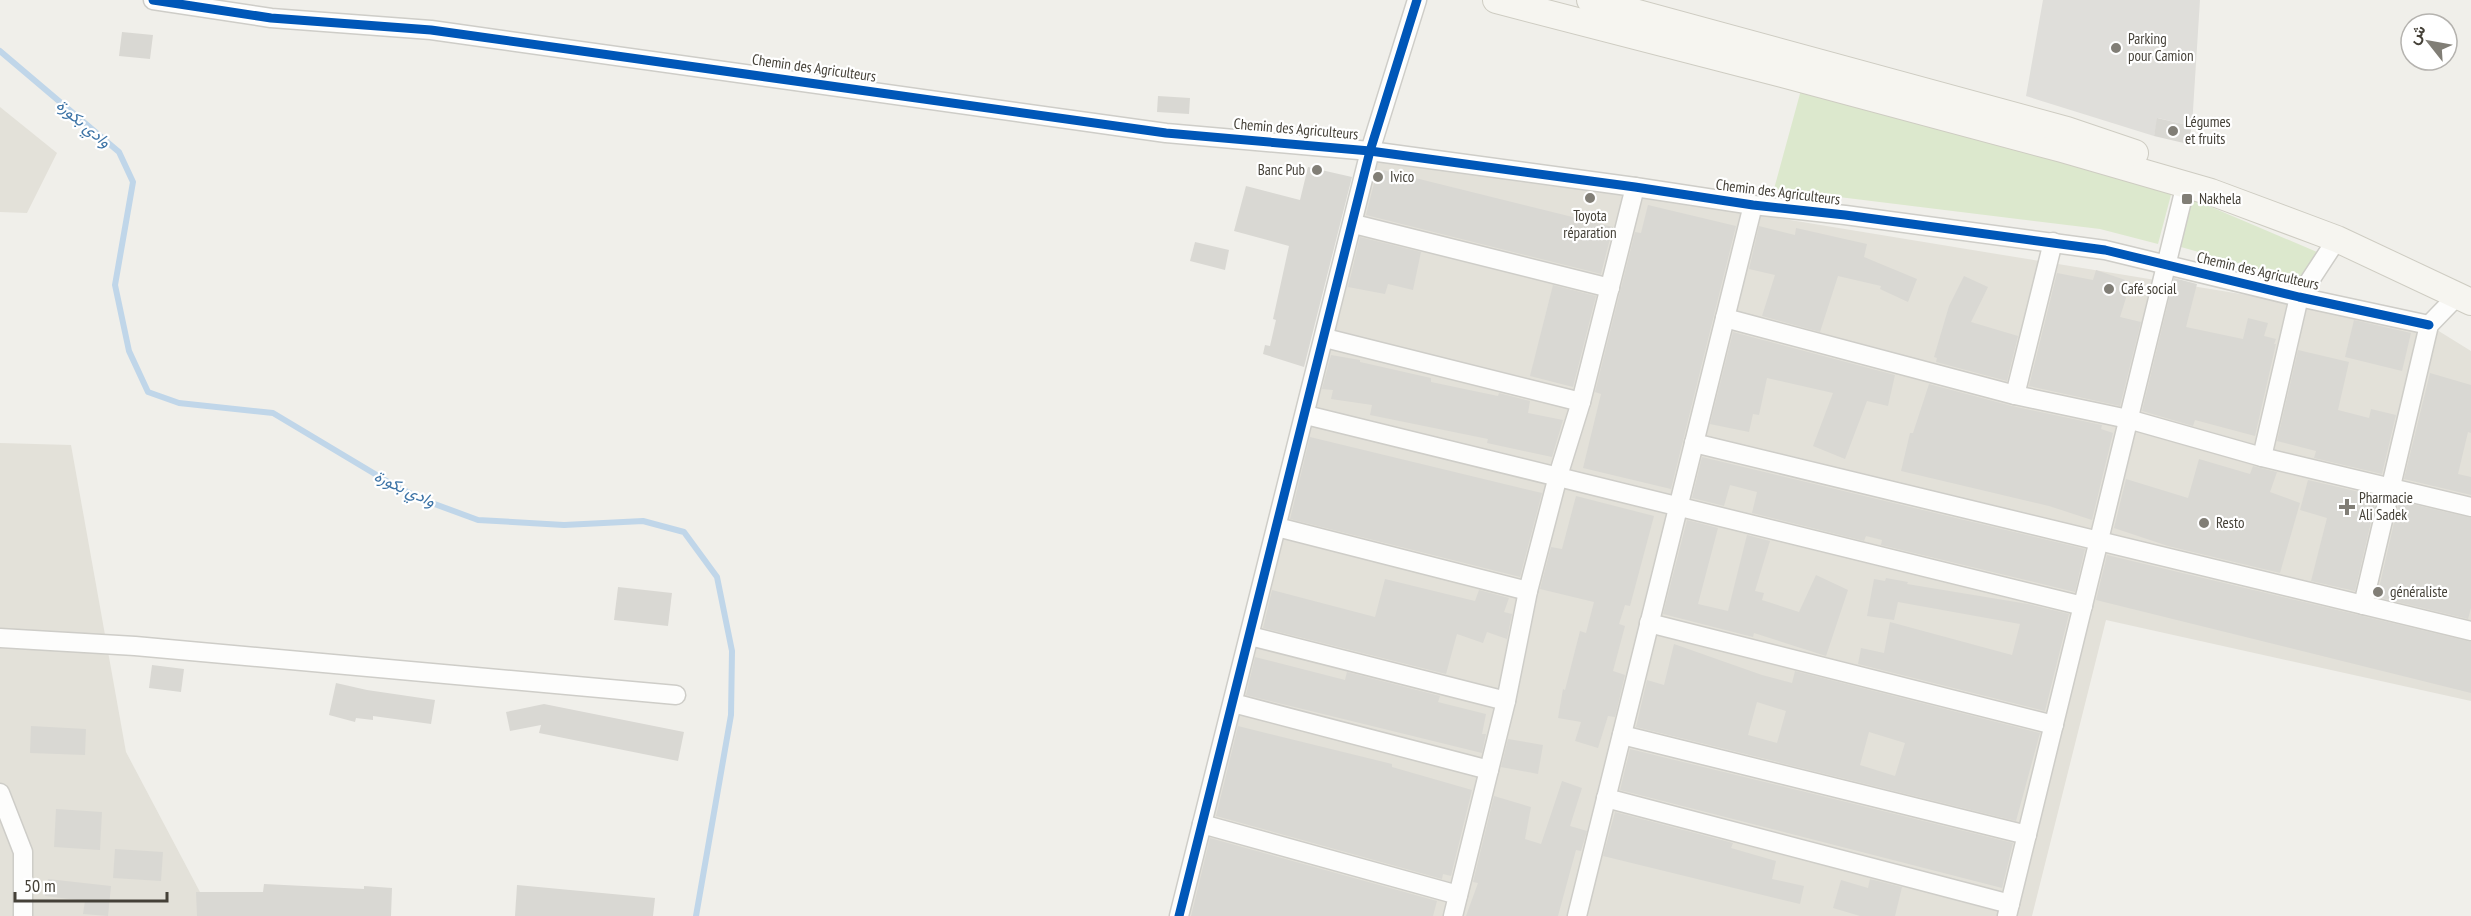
<svg xmlns="http://www.w3.org/2000/svg" width="2471" height="916" font-family="'PT Sans Narrow',Vazirmatn,sans-serif">
  <style>
    .residential { fill: #e3e1d9 }
    .green { fill: #dce8cd }
    .parking { fill: #dfdeda }
    .lines { fill: none; stroke-linecap: round; stroke-linejoin: round }
    .stream { stroke: #c0d6e9; stroke-width: 6 }
    .building { fill: #d9d8d3; fill-rule: evenodd }
    .minor-casing { stroke: #cecdc8; stroke-width: 21 }
    .secondary-casing { stroke: #ceccc2; stroke-width: 28 }
    .minor { stroke: #fdfdfc; stroke-width: 18 }
    .secondary { stroke: #f6f5f0; stroke-width: 26 }
    .cycleway-casing { stroke: #fff; stroke-width: 13 }
    .cycleway { stroke: #0057b8; stroke-width: 9 }
    .poi-dot { fill: #817e76; stroke: #fff; stroke-width: 2 }
    .labels { text-anchor: middle; stroke-width: 4.5; stroke-linejoin: round; paint-order: stroke }
    .poi-label { font-size: 15px; fill: #454138; stroke: #fff; text-anchor: start }
    .street-label { font-size: 15px; fill: #454138; stroke: #fff }
    .water-label { font-size: 16px; font-style: italic; fill: #3c73a6; stroke: #fff }
  </style>
  <rect width="100%" height="100%" fill="#f0efea"/>
  <g class="residential">
    <polygon points="0,107 57,153 27,213 0,212"/>
    <polygon points="1370,151 2429,325 2471,351 2471,701 2106,620 2032,916 1179,916"/>
    <polygon points="0,443 71,445 126,752 201,894 198,916 0,916"/>
  </g>
  <g class="green">
    <polygon points="1801,90 2172,191 2158,244 2100,229 1774,189"/>
    <polygon points="2190,198 2317,252 2301,281 2181,247"/>
  </g>
  <polygon class="parking" points="2043,0 2200,0 2192,126 2158,118 2154,136 2026,96"/>
  <g class="lines">
    <polyline class="stream" points="0,51 119,152 133,182 115,285 129,351 148,392 179,403 273,413 390,483 421,499 478,520 564,525 643,521 684,532 717,577 732,651 731,715 696,916"/>
  </g>
  <g class="building">
    <polygon points="122,32 153,35 150,59 119,56"/>
    <polygon points="1158,96 1190,98 1189,114 1157,112"/>
    <polygon points="2157,118 2192,126 2188,144 2154,136"/>
    <polygon points="1308,167 1352,177 1304,367 1263,354 1265,345 1270,346 1276,320 1273,319 1289,246 1234,231 1246,186 1300,200"/>
    <polygon points="1383,170 1613,227 1601,274 1366,215 1374,183 1380,184"/>
    <polygon points="1648,205 1736,226 1671,489 1583,468 1601,394 1595,392 1635,232 1641,233"/>
    <polygon points="1759,226 1795,235 1796,228 1867,244 1864,257 1917,279 1908,302 1880,289 1881,286 1838,276 1820,332 1762,316 1775,275 1749,269"/>
    <polygon points="1360,237 1421,252 1413,290 1388,284 1385,294 1348,287"/>
    <polygon points="1195,242 1229,250 1225,270 1190,261"/>
    <polygon points="2096,270 2131,282 2120,317 2141,322 2120,406 2029,386 2057,273 2093,280"/>
    <polygon points="1964,276 1988,287 1971,322 2018,336 2007,381 1936,362 1937,358 1934,357 1949,306"/>
    <polygon points="2174,278 2197,284 2186,327 2243,339 2248,318 2268,323 2264,336 2276,339 2274,344 2276,344 2255,436 2195,420 2193,426 2142,411"/>
    <polygon points="1553,285 1596,296 1573,387 1530,376"/>
    <polygon points="2354,320 2411,333 2402,371 2345,357"/>
    <polygon points="1733,332 1895,375 1888,406 1867,401 1845,459 1813,446 1833,393 1767,378 1759,415 1753,414 1749,432 1710,424"/>
    <polygon points="2298,350 2349,362 2338,410 2369,418 2371,409 2396,415 2382,474 2314,458 2316,451 2277,441"/>
    <polygon points="1331,355 1360,360 1360,362 1431,378 1431,382 1498,396 1499,393 1530,401 1528,413 1563,420 1552,457 1487,443 1488,439 1370,415 1372,405 1331,399 1333,390 1322,389"/>
    <polygon points="2430,373 2471,385 2471,433 2468,432 2458,474 2471,477 2471,495 2404,479"/>
    <polygon points="1929,384 2012,406 2102,425 2101,429 2113,433 2092,520 2049,506 1901,471 1910,433 1913,433"/>
    <polygon points="1310,437 1542,493 1520,577 1290,519"/>
    <polygon points="1702,457 2085,549 2075,592 1881,545 1882,540 1866,536 1864,541 1752,513 1757,492 1730,485 1724,506 1692,498"/>
    <polygon points="2199,459 2250,474 2253,466 2277,472 2270,492 2300,503 2280,573 2168,546 2114,528 2126,479 2188,498"/>
    <polygon points="2308,480 2377,496 2355,591 2311,581 2327,518 2300,510"/>
    <polygon points="1576,496 1654,516 1630,606 1625,605 1619,624 1625,626 1613,671 1625,675 1615,717 1608,716 1598,748 1575,741 1581,722 1558,718 1563,689 1565,690 1580,631 1586,633 1594,602 1540,589 1551,547 1562,549"/>
    <polygon points="2399,501 2471,518 2471,608 2468,619 2377,597"/>
    <polygon points="1687,520 1718,528 1698,604 1728,611 1747,535 1770,541 1755,591 1764,593 1762,600 1799,612 1816,575 1848,590 1826,656 1754,633 1753,637 1663,614"/>
    <polygon points="2107,555 2471,642 2471,693 2096,600"/>
    <polygon points="1886,578 1908,582 1907,584 2028,604 2069,614 2045,711 1858,664 1861,648 1884,653 1890,622 2012,655 2020,624 1898,602 1894,620 1867,616 1874,579 1885,581"/>
    <polygon points="1385,579 1475,601 1479,590 1509,598 1504,612 1512,614 1507,639 1487,632 1483,643 1457,634 1446,674 1263,628 1272,590 1375,617"/>
    <polygon points="618,587 672,593 668,626 614,620"/>
    <path d="M1674 644 1762 675 1792 683 1795 671 2040 733 2016 821 1636 727 1647 680 1664 685ZM1757 702 1786 711 1777 743 1748 735ZM1869 732 1905 743 1895 776 1860 765Z"/>
    <polygon points="1255,657 1345,680 1347,672 1440,696 1438,702 1486,714 1482,734 1486,734 1482,753 1246,695"/>
    <polygon points="152,665 184,669 181,692 149,688"/>
    <polygon points="336,683 367,690 435,700 431,724 373,716 373,720 356,718 355,722 329,715"/>
    <polygon points="544,704 684,732 678,761 539,733 541,725 510,731 506,712"/>
    <polygon points="31,726 86,729 85,755 30,753"/>
    <polygon points="1238,726 1392,764 1392,767 1472,790 1451,876 1443,874 1442,879 1216,816"/>
    <polygon points="1508,739 1543,745 1538,774 1501,767"/>
    <polygon points="1630,749 2013,843 2002,888 1620,790"/>
    <polygon points="1562,781 1582,788 1570,826 1587,831 1581,851 1576,850 1558,916 1466,916 1478,883 1473,882 1494,796 1531,807 1525,839 1541,844"/>
    <polygon points="56,809 102,812 100,850 54,847"/>
    <polygon points="1615,812 1733,843 1731,848 1776,861 1772,879 1804,886 1800,904 1603,856"/>
    <polygon points="1210,838 1437,901 1433,916 1191,916"/>
    <polygon points="115,849 163,852 161,881 113,878"/>
    <polygon points="48,879 111,886 108,916 83,914 85,901 45,896"/>
    <polygon points="1870,879 1902,887 1895,916 1860,916 1833,908 1841,880 1868,888"/>
    <polygon points="264,884 364,889 364,886 392,888 391,916 197,916 196,892 263,892"/>
    <polygon points="517,885 655,898 653,916 515,916"/>
  </g>
  <g class="lines">
    <g class="minor-casing">
      <g id="minor">
        <polyline points="153,0 271,18 431,30 1166,133 1370,151 1635,187 1753,205 1845,215 2105,250 2299,297 2429,325"/>
        <polyline points="1354,224 1610,288"/>
        <polyline points="1725,318 2015,395 2128,419 2262,457 2471,507"/>
        <polyline points="1325,338 1581,402"/>
        <polyline points="2015,395 2053,242"/>
        <polyline points="1306,415 2083,606"/>
        <polyline points="1694,443 2471,631"/>
        <polyline points="2262,457 2299,297 2337,239"/>
        <polyline points="1277,527 1528,591"/>
        <polyline points="2363,605 2429,325 2458,295"/>
        <polyline points="1649,623 2054,725"/>
        <polyline points="1250,636 1506,701"/>
        <polyline points="0,638 135,646 676,695"/>
        <polyline points="1233,703 1489,770"/>
        <polyline points="1622,735 2027,835"/>
        <polyline points="0,793 23,852 23,916"/>
        <polyline points="1606,798 2010,904"/>
        <polyline points="1202,824 1458,895"/>
        <polyline points="1179,916 1370,151 1417,0"/>
        <polyline points="1453,916 1506,701 1528,591 1558,476 1581,402 1635,187"/>
        <polyline points="1577,916 1753,205"/>
        <polyline points="2007,916 2186,184"/>
      </g>
    </g>
    <g class="secondary-casing">
      <g id="secondary">
        <polyline points="1496,0 1782,74 2062,149 2211,192 2337,239 2471,302"/>
        <polyline points="1590,0 2067,130 2135,153"/>
      </g>
    </g>
    <use href="#minor" class="minor"/>
    <use href="#secondary" class="secondary"/>
    <g class="cycleway-casing">
      <g id="cycleway">
        <polyline points="153,0 271,18 431,30 1166,133 1370,151 1635,187 1753,205 1845,215 2105,250 2299,297 2429,325"/>
        <polyline points="1179,916 1370,151 1417,0"/>
      </g>
    </g>
    <use href="#cycleway" class="cycleway"/>
  </g>
  <g class="poi-dot">
    <circle cx="2116" cy="48" r="6"/>
    <circle cx="2173" cy="131" r="6"/>
    <circle cx="1317" cy="170" r="6"/>
    <circle cx="1378" cy="177" r="6"/>
    <circle cx="1590" cy="198" r="6"/>
    <rect x="2181" y="193" width="12" height="12" rx="3"/>
    <circle cx="2109" cy="289" r="6"/>
    <path d="M2344 498h6v6h6v6h-6v6h-6v-6h-6v-6h6z"/>
    <circle cx="2204" cy="523" r="6"/>
    <circle cx="2378" cy="592" r="6"/>
  </g>
  <g class="labels">
    <g class="poi-label">
      <text x="2128" y="44">Parking<tspan x="2128" dy="17">pour Camion</tspan></text>
      <text x="2185" y="127">Légumes<tspan x="2185" dy="17">et fruits</tspan></text>
      <text x="1305" y="175" text-anchor="end">Banc Pub</text>
      <text x="1390" y="182">Ivico</text>
      <text x="2199" y="204">Nakhela</text>
      <text x="1590" y="221" text-anchor="middle">Toyota<tspan x="1590" dy="17">réparation</tspan></text>
      <text x="2121" y="294">Café social</text>
      <text x="2359" y="503">Pharmacie<tspan x="2359" dy="17">Ali Sadek</tspan></text>
      <text x="2216" y="528">Resto</text>
      <text x="2390" y="597">généraliste</text>
    </g>
    <g class="street-label">
      <text transform="translate(814 68) rotate(8)" y="5">Chemin des Agriculteurs</text>
      <text transform="translate(1296 129) rotate(5)" y="5">Chemin des Agriculteurs</text>
      <text transform="translate(1778 192) rotate(7)" y="5">Chemin des Agriculteurs</text>
      <text transform="translate(2258 271) rotate(13)" y="5">Chemin des Agriculteurs</text>
    </g>
    <g class="water-label">
      <text transform="translate(84 123) rotate(40)" y="6">وادي بكورة</text>
      <text transform="translate(405 488) rotate(25)" y="6">وادي بكورة</text>
    </g>
  </g>
  <g transform="translate(2429 42) rotate(301)"><circle r="28" fill="#ffffff" stroke="#b5b3af" stroke-width="1.5"/>
  <path d="M0-4.5L10 22L0 15L-10 22Z" fill="#817e76"/>
  <text y="-9" font-size="16" font-weight="bold" text-anchor="middle" fill="#454138">ش</text>
  </g>
  <path d="M15 892v9h152v-9" fill="none" stroke="#454138" stroke-width="3"/>
  <text x="24" y="892" font-size="18" fill="#454138" stroke="#ffffff" stroke-width="4.5" paint-order="stroke">50 m</text>
</svg>
